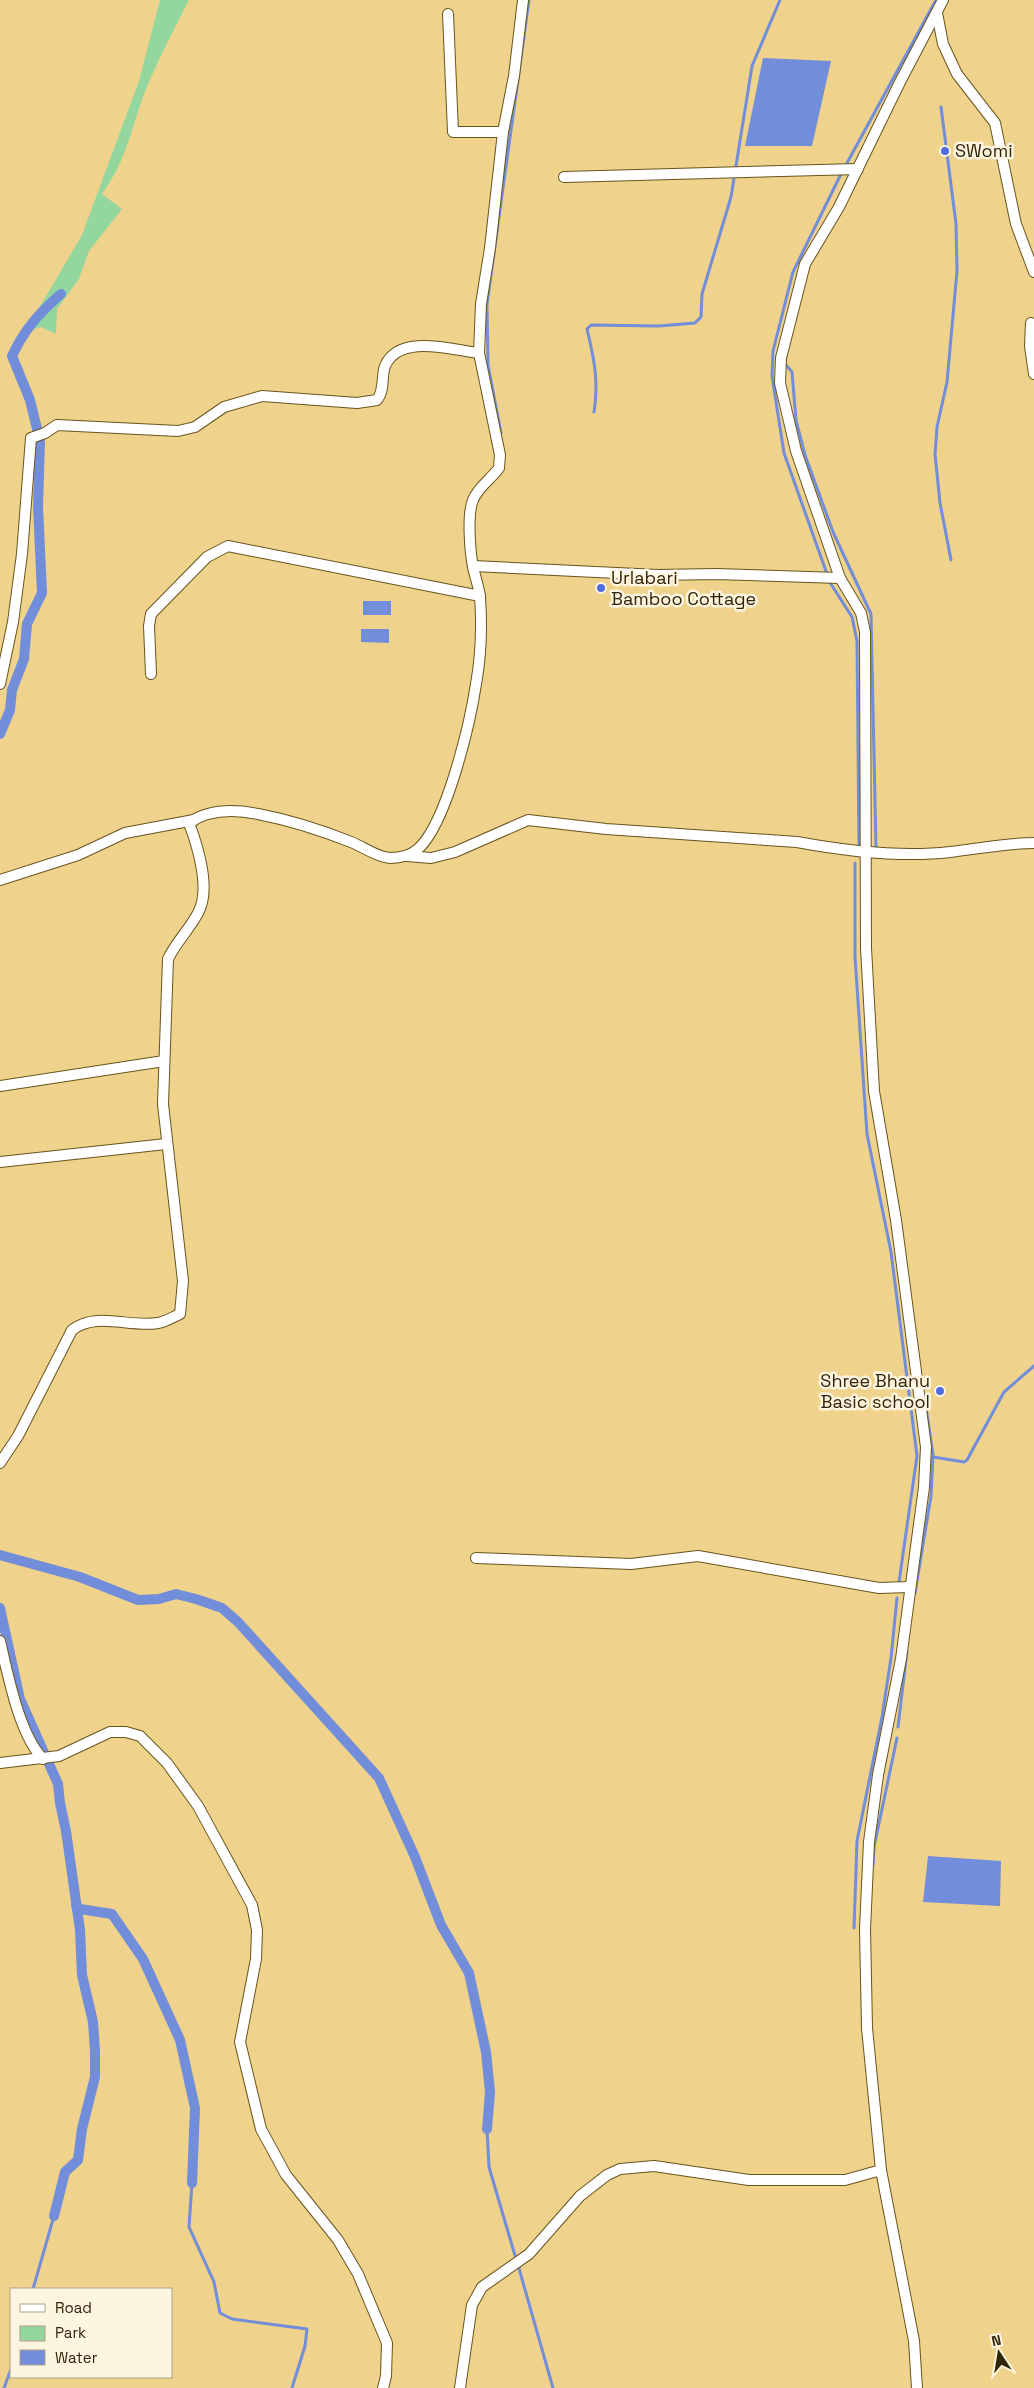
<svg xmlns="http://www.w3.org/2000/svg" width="1034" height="2388" font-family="'Space Grotesk',sans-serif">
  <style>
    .green { fill: #94d79e }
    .water { fill: #728dd9 }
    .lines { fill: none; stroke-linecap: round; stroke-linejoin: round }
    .stream { stroke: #728dd9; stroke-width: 3 }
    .canal { stroke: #728dd9; stroke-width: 10 }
    .minor-casing { stroke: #68541e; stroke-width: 12 }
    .minor { stroke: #fff; stroke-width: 10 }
    .poi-dot { fill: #4e6ee2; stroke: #fef5e1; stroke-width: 2 }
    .labels { text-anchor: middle; stroke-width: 5; stroke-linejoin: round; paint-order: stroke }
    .poi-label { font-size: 18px; fill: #302507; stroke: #fef5e1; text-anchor: start }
  </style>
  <rect width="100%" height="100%" fill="#efd28b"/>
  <path class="green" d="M160 0H189C175 28 160 56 148 84 131 125 129 157 102 194L122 209 89 251 79 279 57 309 56 334 41 327 25 332 82 235 139 81Z"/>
  <g class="water">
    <polygon points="763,58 831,61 812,146 745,146"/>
    <rect x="363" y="601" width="28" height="14"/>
    <polygon points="361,629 389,629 389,643 361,642"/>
    <polygon points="928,1856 1001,1861 1000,1906 923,1902"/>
  </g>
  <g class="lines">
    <g class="stream">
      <polyline points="941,107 956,224 957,271 947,382 937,427 935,454 940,503 951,560"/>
      <polyline points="847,163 936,0"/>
      <polyline points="786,365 792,372 796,420 805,455 833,532 871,614 876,848"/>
      <path d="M594 412C599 382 594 358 587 329L591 325 659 326 695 323 701 317 702 294 731 197 752 66 780 0"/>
      <polyline points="501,433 488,365 487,304 529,0"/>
      <polyline points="827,574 784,453 772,376 773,351 793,272 841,174"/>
      <polyline points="829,581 852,617 857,641 859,846"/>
      <polyline points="855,863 855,957 867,1134 891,1252 917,1456 899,1582"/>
      <polyline points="933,1457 964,1462 967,1460 1004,1392 1034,1366"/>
      <polyline points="915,1593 931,1496 933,1455 924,1394"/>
      <polyline points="898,1727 907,1651"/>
      <polyline points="873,1865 874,1847 897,1738"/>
      <polyline points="854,1928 857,1841 882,1717 891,1658 897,1598"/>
      <polyline points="487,2129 489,2167 516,2259"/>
      <polyline points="192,2183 189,2227 214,2282 220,2313 232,2319 307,2329 305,2346 292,2388"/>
      <polyline points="518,2265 553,2388"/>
      <polyline points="33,2289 54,2216"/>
      <polyline points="4,2388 11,2369"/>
    </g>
    <g class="canal">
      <path d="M0 734 10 710 12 690 24 659 27 624 42 593 38 506 40 441 30 400 12 356C24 330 39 313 61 294"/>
      <polyline points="0,1555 80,1577 138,1600 159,1599 176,1594 196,1599 222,1608 238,1622 379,1778 415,1857 441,1925 469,1973 486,2052 490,2092 487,2129"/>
      <polyline points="0,1608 20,1699 58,1784 60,1803 66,1831 80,1930 82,1975 93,2022 95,2051 95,2077 82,2129 78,2160 65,2172 54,2216"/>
      <polyline points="76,1905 80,1909 112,1914 143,1959 180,2040 195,2108 192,2183"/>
    </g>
    <g class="minor-casing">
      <g id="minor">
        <polyline points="937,13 943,44 957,74 995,123 1016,224 1034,272"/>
        <polyline points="448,14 453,132 503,132"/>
        <polyline points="564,177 858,169"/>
        <polyline points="1031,323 1030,346 1034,374"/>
        <polyline points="473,566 658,575 716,574 840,578"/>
        <polyline points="151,674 149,626 151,614 207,557 228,546 480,596"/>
        <path d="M0 684 13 622 22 554 31 438 45 433 57 425 178 431 195 427 224 407 262 396 357 403 377 400C385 390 381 377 385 366 399 333 452 350 479 353"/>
        <path d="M407 856 431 858 455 852 528 820 606 829 797 842C846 851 900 858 950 852 979 849 1004 843 1034 843"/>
        <polyline points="0,880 78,855 125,833 194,820"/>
        <polyline points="0,1086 164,1061"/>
        <polyline points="0,1162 166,1144"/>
        <path d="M0 1463 18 1436 72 1330C97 1311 129 1328 158 1323 165 1322 173 1317 180 1314L183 1281 163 1104 168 959C176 942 189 930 198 913 211 890 198 847 189 823 209 809 233 809 258 814 289 820 321 830 351 842 364 847 376 857 390 858 400 858 410 856 418 849 447 823 470 723 476 684 481 656 482 625 480 597 479 587 475 577 473 567 470 552 467 514 473 500 478 487 491 479 499 468L500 455 479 353 481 304 490 248 503 132 514 76 523 0"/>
        <polyline points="476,1558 631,1564 698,1556 879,1588 909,1587"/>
        <path d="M0 1641C8 1675 19 1734 43 1759"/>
        <polyline points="0,1763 59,1756 110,1732 126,1732 140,1736 167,1763 198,1806 252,1905 257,1930 256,1959 240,2042 261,2129 286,2175 338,2240 358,2274 387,2343 386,2376 383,2388"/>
        <polyline points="460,2388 472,2305 482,2287 529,2254 580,2196 607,2175 620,2169 654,2166 749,2180 845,2180 881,2170"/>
        <polyline points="917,2388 914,2341 881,2170 867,2028 865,1929 869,1842 878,1775 901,1659 924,1487 926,1447 896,1220 874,1091 866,948 865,632 861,613 840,578 796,451 780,383 781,358 805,264 839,207 900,82 943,0"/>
      </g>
    </g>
    <use href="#minor" class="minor"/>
  </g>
  <g class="poi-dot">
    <circle cx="945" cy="151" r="5"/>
    <circle cx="601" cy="588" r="5"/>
    <circle cx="940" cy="1391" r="5"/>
  </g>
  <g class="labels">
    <g class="poi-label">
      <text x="955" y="157">SWomi</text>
      <text x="611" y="584">Urlabari<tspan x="611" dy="21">Bamboo Cottage</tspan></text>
      <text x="930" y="1387" text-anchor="end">Shree Bhanu<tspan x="930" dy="21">Basic school</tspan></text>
    </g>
  </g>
  <rect x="10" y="2288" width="162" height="90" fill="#fef5e1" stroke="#aca28a"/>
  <rect x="20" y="2304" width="25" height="8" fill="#ffffff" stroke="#aca28a"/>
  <text x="55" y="2313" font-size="15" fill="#302507">Road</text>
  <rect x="20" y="2326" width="25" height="15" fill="#94d79e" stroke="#aca28a"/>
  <text x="55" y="2338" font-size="15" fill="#302507">Park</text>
  <rect x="20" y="2350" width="25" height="15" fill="#728dd9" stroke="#aca28a"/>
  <text x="55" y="2363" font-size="15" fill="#302507">Water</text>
  <g transform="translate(999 2353) rotate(348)" stroke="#fef5e1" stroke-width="4" paint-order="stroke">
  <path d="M0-4L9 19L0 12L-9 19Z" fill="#302507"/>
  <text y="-8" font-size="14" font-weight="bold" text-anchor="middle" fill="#302507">N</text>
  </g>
</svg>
